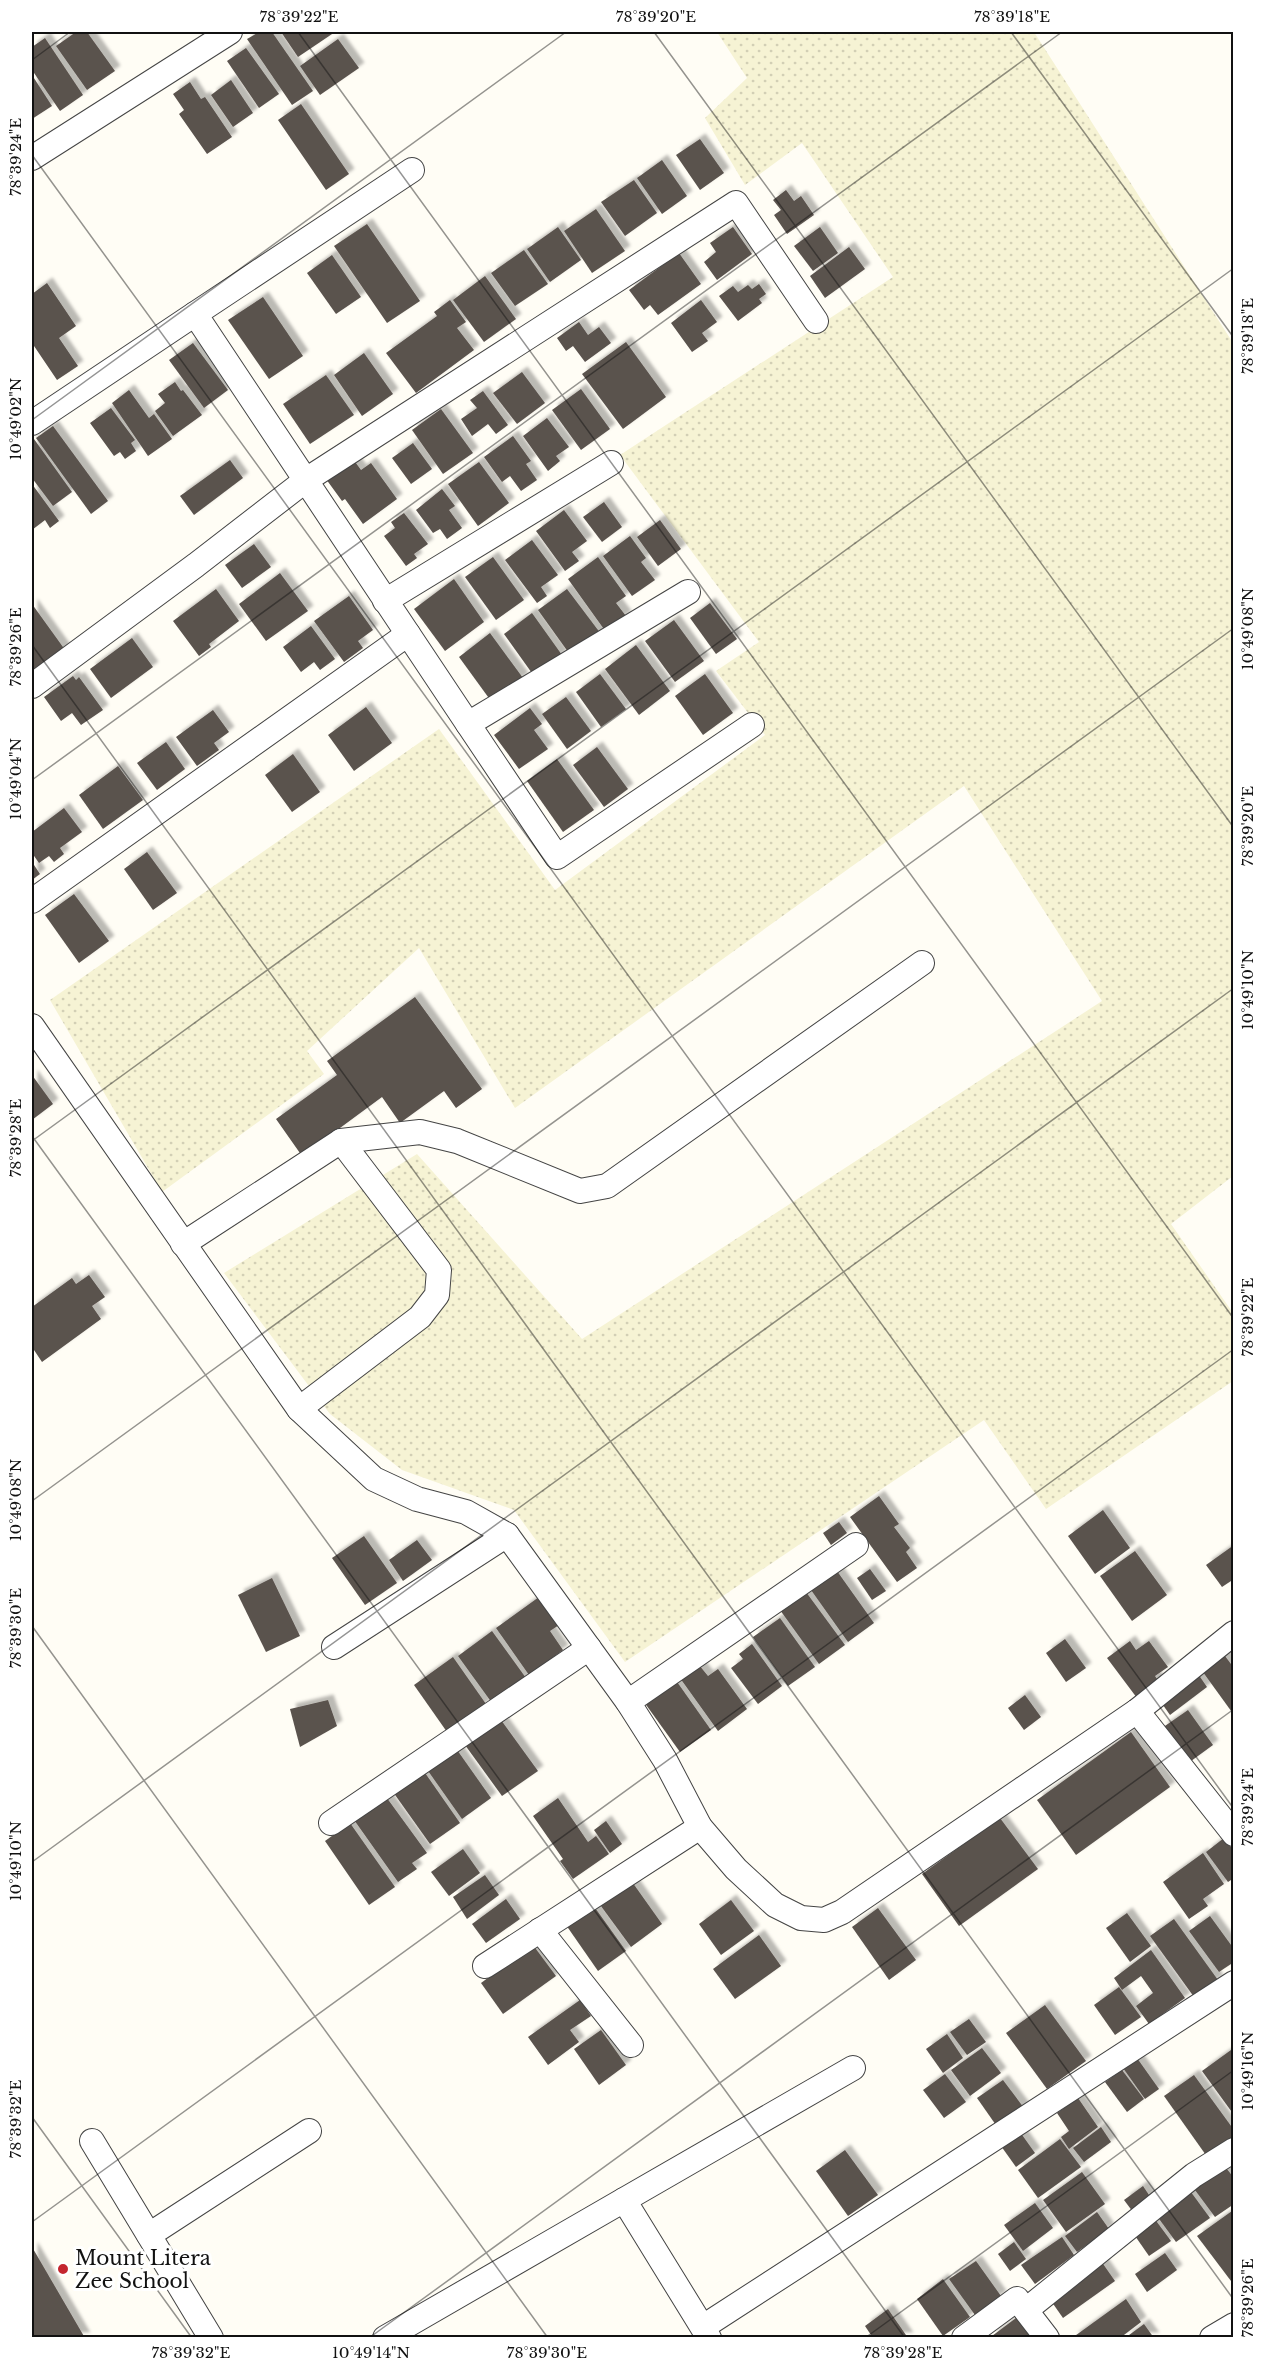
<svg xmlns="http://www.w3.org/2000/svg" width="1265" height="2369" font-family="'Libre Baskerville',serif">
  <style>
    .farmland { fill: url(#farmland-dots) }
    .building { fill: #5a524d; filter: url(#shadow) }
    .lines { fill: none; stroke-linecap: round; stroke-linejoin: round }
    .street-casing { stroke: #444; stroke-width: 26 }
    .street { stroke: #fff; stroke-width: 24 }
    .ticks { fill: none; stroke: #111; stroke-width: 1.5; stroke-opacity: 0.45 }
    .poi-dot { fill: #c4262e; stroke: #fff; stroke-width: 2 }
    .labels { text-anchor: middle; stroke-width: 6; stroke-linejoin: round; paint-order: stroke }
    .poi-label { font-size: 20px; fill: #111; stroke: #fff; text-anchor: start }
    .neatline { fill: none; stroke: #111; stroke-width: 2 }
    .ticks-label { font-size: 15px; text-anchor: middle; fill: #111 }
  </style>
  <defs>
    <pattern id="farmland-dots" width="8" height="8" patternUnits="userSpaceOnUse" patternTransform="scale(1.5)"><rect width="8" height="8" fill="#f6f3d4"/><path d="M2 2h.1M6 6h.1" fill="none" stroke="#d2cfb5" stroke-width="1.8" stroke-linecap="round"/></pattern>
    <filter id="shadow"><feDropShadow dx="5.5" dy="-5.5" stdDeviation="1.5" flood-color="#0004"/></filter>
  </defs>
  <rect width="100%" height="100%" fill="#fffdf5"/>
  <polygon class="farmland" points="717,32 1034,32 1233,343 1233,1176 1171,1224 1233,1313 1233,1381 1046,1509 984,1420 625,1662 514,1510 402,1470 330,1414 224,1273 417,1154 582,1339 1102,1001 964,786 515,1108 419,948 307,1051 324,1074 162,1192 50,1000 439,729 555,890 765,735 716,671 759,642 620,455 893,277 802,143 745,185 705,118 747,78"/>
  <g class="building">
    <polygon points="76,32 87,32 115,71 87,90 56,46"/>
    <polygon points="259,32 272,32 313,91 292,105 247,39"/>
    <polygon points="281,32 335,32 298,57"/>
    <polygon points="45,38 83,95 60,111 32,70 32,47"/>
    <polygon points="338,39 359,68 320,95 300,66"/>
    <polygon points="246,48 279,94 259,108 227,61"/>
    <polygon points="32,75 52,106 32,119"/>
    <polygon points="231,80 253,113 233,127 211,95"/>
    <polygon points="190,82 201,99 205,97 232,137 207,154 179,114 184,110 173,94"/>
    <polygon points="301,104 349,174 326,190 278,120"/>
    <polygon points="700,139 724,173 700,190 676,155"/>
    <polygon points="662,160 687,196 662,214 637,178"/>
    <polygon points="634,180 657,213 625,236 601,202"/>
    <polygon points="786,190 794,201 801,196 814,215 787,234 774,215 781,210 773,200"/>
    <polygon points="596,209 625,251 592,273 564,231"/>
    <polygon points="367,224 420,301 387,323 334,246"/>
    <polygon points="558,227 581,260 550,282 527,249"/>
    <polygon points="733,227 752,254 717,280 704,262 716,252 710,243"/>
    <polygon points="820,227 838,253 813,271 794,246"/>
    <polygon points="849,247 865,269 825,298 810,276"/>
    <polygon points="524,250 548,284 515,306 491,273"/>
    <polygon points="679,253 701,284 658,315 650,305 644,310 629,290"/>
    <polygon points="332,255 361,297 336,314 307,273"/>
    <polygon points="485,276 516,319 484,342 453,300"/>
    <polygon points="47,283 76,326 59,338 78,366 57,380 32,343 32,294"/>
    <polygon points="759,284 766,294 759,299 762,303 738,321 719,296 733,286 738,292 748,285 752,289"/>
    <polygon points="263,297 303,356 269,379 228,320"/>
    <polygon points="450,300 466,322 457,328 474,350 416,393 386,353 437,316 434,312"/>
    <polygon points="701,300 717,322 702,333 708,341 692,352 671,323"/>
    <polygon points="579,322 588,335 599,327 611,343 585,362 573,346 566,351 557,338"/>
    <polygon points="626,342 666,397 623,429 582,374"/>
    <polygon points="193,343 228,390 204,408 169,360"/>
    <polygon points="364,353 393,394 362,416 334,375"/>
    <polygon points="522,372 545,403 517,424 493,393"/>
    <polygon points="326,375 354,415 310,444 283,404"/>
    <polygon points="175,382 181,391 183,390 202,415 173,436 155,411 165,403 158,394"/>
    <polygon points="581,389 610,429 581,450 552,410"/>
    <polygon points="129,390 149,418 154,414 172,439 148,456 112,403"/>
    <polygon points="483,391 508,425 496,434 488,424 472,436 461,419 477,408 470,400"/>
    <polygon points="111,408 135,440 131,443 136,451 125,459 120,452 114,456 90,423"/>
    <polygon points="441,409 473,453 443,474 412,430"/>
    <polygon points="547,418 569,447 556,456 560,461 548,471 523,436"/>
    <polygon points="53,426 108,501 91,514 36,438"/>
    <polygon points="513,436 531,461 526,464 537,480 521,491 510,476 502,482 484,457"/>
    <polygon points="34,439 72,492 53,506 32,478 32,441"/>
    <polygon points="413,443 432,469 411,484 392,458"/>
    <polygon points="353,459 361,470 371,463 397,499 363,524 345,499 342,501 326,479"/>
    <polygon points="230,460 243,478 194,515 180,496"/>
    <polygon points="479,462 509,503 478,526 448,484"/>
    <polygon points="32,484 59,521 50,528 45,520 32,530"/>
    <polygon points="442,489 455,506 449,510 462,528 447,539 440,529 433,533 416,510"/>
    <polygon points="604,502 622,527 602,542 583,517"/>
    <polygon points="564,510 587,541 572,552 579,561 565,571 536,531"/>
    <polygon points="404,513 428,544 414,554 417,558 406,566 384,536 395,528 391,522"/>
    <polygon points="660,520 681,549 658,566 637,537"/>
    <polygon points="630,536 646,558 641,562 655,580 632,596 603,556"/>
    <polygon points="532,540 558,575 541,587 547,596 537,603 505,560"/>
    <polygon points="254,544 271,567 242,588 225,565"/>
    <polygon points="493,557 524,600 496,620 465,577"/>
    <polygon points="598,557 626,596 616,603 626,616 606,632 568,579"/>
    <polygon points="280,573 308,611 266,641 239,604"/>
    <polygon points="454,579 484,622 445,651 414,609"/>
    <polygon points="216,589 239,621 209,644 211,647 199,656 173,621"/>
    <polygon points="567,589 601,634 571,656 538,610"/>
    <polygon points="349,596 373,630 358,641 363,648 344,662 314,621"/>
    <polygon points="710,603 737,639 716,654 690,618"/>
    <polygon points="32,604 68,654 32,681"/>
    <polygon points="532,613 562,655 534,676 504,634"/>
    <polygon points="674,620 704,661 675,682 645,641"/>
    <polygon points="311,626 335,659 320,670 314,662 301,672 283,647"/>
    <polygon points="490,633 523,678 491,701 459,657"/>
    <polygon points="132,638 153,667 111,698 90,669"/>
    <polygon points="636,645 670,691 639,715 605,669"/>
    <polygon points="600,674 626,709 601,727 576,692"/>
    <polygon points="705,674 733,713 703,735 675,696"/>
    <polygon points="73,676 76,680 79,677 103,710 81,725 72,713 61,721 44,697"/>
    <polygon points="566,697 591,731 567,749 542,714"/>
    <polygon points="366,707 392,743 354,771 328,735"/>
    <polygon points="530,708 542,724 534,730 548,749 519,769 494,735"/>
    <polygon points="213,710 229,732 214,743 219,750 197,766 176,737"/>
    <polygon points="166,742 185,769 157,790 137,763"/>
    <polygon points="597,747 628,789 604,807 573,765"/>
    <polygon points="293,754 320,792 292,812 265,775"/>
    <polygon points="557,759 594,810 563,832 527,781"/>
    <polygon points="118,766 143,800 103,829 79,795"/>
    <polygon points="64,808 82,832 60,848 64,854 54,862 49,856 39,863 32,853 32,832"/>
    <polygon points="147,852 177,893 153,910 124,869"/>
    <polygon points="32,862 40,874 32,880"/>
    <polygon points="74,894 109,941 79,963 45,915"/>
    <polygon points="415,997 482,1089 456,1108 444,1091 400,1123 382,1097 302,1156 276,1119 337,1075 327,1061"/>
    <polygon points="32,1075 53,1104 32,1120"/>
    <polygon points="89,1275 105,1297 92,1306 101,1319 42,1362 32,1347 32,1307 72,1278 76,1284"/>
    <polygon points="879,1496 899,1524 894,1527 910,1548 906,1552 917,1568 897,1582 850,1517"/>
    <polygon points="1103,1510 1130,1548 1095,1574 1068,1536"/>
    <polygon points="839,1522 847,1533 831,1545 823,1533"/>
    <polygon points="364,1536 397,1583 365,1605 332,1558"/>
    <polygon points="417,1540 432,1560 403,1581 389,1560"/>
    <polygon points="1234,1545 1234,1579 1222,1587 1206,1565"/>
    <polygon points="1135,1551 1167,1595 1132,1621 1100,1576"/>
    <polygon points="870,1569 886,1591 872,1600 857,1578"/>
    <polygon points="837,1571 874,1623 848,1642 811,1590"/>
    <polygon points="272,1578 300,1636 266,1652 238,1595"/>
    <polygon points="806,1592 845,1645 819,1664 780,1610"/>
    <polygon points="539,1597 559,1625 550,1631 563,1650 529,1675 496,1628"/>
    <polygon points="780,1618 815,1667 788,1686 753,1637"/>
    <polygon points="492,1631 526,1678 492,1703 458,1656"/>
    <polygon points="1065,1639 1086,1668 1066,1682 1046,1653"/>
    <polygon points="1130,1641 1136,1650 1149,1641 1168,1667 1155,1676 1159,1682 1137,1698 1107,1658"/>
    <polygon points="752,1644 782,1686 758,1704 731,1668 743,1659 739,1654"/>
    <polygon points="1222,1652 1234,1668 1234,1715 1200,1668"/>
    <polygon points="453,1657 486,1704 447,1732 414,1685"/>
    <polygon points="699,1665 708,1676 718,1669 747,1709 718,1731 680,1678"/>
    <polygon points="1196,1671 1207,1687 1170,1715 1158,1698"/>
    <polygon points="675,1679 711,1730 680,1752 644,1702"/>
    <polygon points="1025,1695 1041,1717 1024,1730 1008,1708"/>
    <polygon points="328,1700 337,1726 300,1747 290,1709"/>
    <polygon points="1188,1710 1213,1745 1187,1764 1162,1728"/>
    <polygon points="501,1720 538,1771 502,1796 465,1745"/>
    <polygon points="1131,1732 1170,1787 1076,1855 1037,1800"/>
    <polygon points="455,1747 491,1798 462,1819 426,1768"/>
    <polygon points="423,1770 460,1823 430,1844 393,1792"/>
    <polygon points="384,1794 427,1853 412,1863 417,1869 398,1882 352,1817"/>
    <polygon points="558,1798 588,1842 596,1836 609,1854 573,1879 560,1861 563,1859 533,1816"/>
    <polygon points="1000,1818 1038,1869 959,1926 922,1874"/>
    <polygon points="606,1821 622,1844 610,1853 594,1830"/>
    <polygon points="350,1823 395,1887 369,1905 325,1841"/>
    <polygon points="1224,1838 1234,1851 1234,1878 1228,1882 1206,1852"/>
    <polygon points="463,1849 480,1873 449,1896 431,1872"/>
    <polygon points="1203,1853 1224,1884 1203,1899 1208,1906 1189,1919 1163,1882"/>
    <polygon points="485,1875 499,1895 467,1919 453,1897"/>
    <polygon points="630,1879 662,1924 631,1947 598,1902"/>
    <polygon points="506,1899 520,1919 486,1943 472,1924"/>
    <polygon points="731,1900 754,1931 721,1955 699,1924"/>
    <polygon points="593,1905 626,1951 598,1971 566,1925"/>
    <polygon points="878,1908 916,1960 889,1980 852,1927"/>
    <polygon points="1127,1913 1151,1946 1130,1962 1106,1928"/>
    <polygon points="1210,1916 1234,1949 1234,1962 1219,1972 1189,1931"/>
    <polygon points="1174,1919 1218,1980 1194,1997 1150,1936"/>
    <polygon points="759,1935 781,1966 735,1999 713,1969"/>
    <polygon points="533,1945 556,1976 503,2014 481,1983"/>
    <polygon points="1151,1950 1185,1998 1149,2024 1136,2006 1153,1993 1141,1976 1122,1990 1114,1978"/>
    <polygon points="1119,1987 1141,2017 1115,2035 1094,2005"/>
    <polygon points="580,2000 591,2016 570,2030 579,2042 548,2065 528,2037"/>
    <polygon points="1045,2005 1086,2061 1047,2089 1006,2033"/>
    <polygon points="969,2019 986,2042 967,2055 950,2032"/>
    <polygon points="601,2030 626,2065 599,2085 574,2049"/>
    <polygon points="947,2034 963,2058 943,2073 926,2049"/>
    <polygon points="982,2048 1001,2073 970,2096 951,2070"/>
    <polygon points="1231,2050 1234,2053 1234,2115 1202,2071"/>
    <polygon points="1137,2058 1159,2089 1145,2099 1123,2068"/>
    <polygon points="1122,2070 1144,2099 1127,2112 1105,2082"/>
    <polygon points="945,2074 966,2102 944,2118 923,2090"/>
    <polygon points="1194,2075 1234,2130 1234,2139 1208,2158 1164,2096"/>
    <polygon points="1003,2080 1024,2108 998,2128 977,2098"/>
    <polygon points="1078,2098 1098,2127 1069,2149 1061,2137 1069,2131 1057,2113"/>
    <polygon points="1101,2127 1111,2142 1084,2162 1073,2148"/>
    <polygon points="1020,2132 1035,2153 1016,2167 1001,2146"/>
    <polygon points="1060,2139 1081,2167 1038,2198 1018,2170"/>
    <polygon points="845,2150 878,2195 848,2216 816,2171"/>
    <polygon points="1223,2164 1234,2178 1234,2204 1215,2217 1192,2186"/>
    <polygon points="1082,2172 1105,2204 1066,2232 1043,2200"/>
    <polygon points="1143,2186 1151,2198 1133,2212 1124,2200"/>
    <polygon points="1188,2188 1210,2218 1176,2242 1154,2212"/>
    <polygon points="1035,2203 1053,2228 1023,2251 1004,2225"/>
    <polygon points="1232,2211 1234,2213 1234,2285 1197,2236"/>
    <polygon points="1097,2212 1109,2229 1077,2252 1065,2236"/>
    <polygon points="1154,2218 1171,2241 1149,2256 1133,2233"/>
    <polygon points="1062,2237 1074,2255 1035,2284 1021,2265"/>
    <polygon points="1014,2242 1026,2259 1010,2271 998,2254"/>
    <polygon points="32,2247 85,2338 32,2338"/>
    <polygon points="1165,2253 1177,2270 1147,2292 1135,2274"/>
    <polygon points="976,2261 1001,2296 975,2315 949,2279"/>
    <polygon points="1101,2261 1115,2281 1063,2318 1049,2298"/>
    <polygon points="943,2279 970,2317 943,2336 917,2299"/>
    <polygon points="1126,2299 1141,2322 1120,2338 1072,2338"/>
    <polygon points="888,2309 908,2338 873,2338 865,2326"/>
    <polygon points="1016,2318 1032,2338 993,2338 992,2336"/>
    <polygon points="1144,2324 1154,2338 1125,2338"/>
  </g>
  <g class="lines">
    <g class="street-casing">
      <g id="street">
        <polyline points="32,158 230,32"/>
        <polyline points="195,314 412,170"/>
        <polyline points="32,423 195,314 408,634"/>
        <polyline points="385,601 611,463"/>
        <polyline points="32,686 196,565 306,480 736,203 816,321"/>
        <polyline points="468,724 557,857 752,725"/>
        <polyline points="32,901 408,634 468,724 688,592"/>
        <polyline points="32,1026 299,1409 374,1479 417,1499 466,1512 507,1535 628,1702 665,1760 700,1827 736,1869 775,1905 801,1918 824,1920 842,1912 1137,1711 1234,1633"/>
        <polyline points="341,1141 420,1132 457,1141 580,1191 607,1186 922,963"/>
        <polyline points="183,1244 341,1141 439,1270 437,1295 420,1317 299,1409"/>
        <polyline points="334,1647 507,1535"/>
        <polyline points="628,1702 856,1545"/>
        <polyline points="1137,1711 1234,1834"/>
        <polyline points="331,1823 589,1648"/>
        <polyline points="540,1930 631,2045"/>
        <polyline points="485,1966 700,1827"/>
        <polyline points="92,2141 211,2338"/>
        <polyline points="624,2200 853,2068"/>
        <polyline points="149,2235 309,2131"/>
        <polyline points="1026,2310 1194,2175 1234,2150"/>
        <polyline points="703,2327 1234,1983"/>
        <polyline points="385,2338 624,2200 709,2338"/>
        <polyline points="964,2338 1017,2299 1047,2338"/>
        <polyline points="1212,2338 1234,2325"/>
      </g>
    </g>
    <use href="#street" class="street"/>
  </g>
  <path class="ticks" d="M298 32 1234 1319M654 32 1234 828M1011 32 1234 338M32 60 70 32M32 155 1234 1809M32 420 566 32M32 645 1234 2300M32 780 1062 32M32 1136 905 2338M32 1141 1234 268M32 1501 1234 628M32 1626 548 2338M32 1862 1234 988M32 2117 192 2338M32 2222 1234 1349M369 2338 1234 1709M865 2338 1234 2070"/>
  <circle class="poi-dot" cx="63" cy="2269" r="6"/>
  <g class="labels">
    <g class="poi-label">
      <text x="75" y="2265">Mount Litera<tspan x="75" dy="23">Zee School</tspan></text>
    </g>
  </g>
  <rect width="1265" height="2369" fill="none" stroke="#ffffff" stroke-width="66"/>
  <rect x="33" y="33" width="1199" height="2303" class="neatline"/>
  <g class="ticks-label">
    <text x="299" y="22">78°39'22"E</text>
    <text x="656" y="22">78°39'20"E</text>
    <text x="1012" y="22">78°39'18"E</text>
    <text transform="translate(16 157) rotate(-90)" y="5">78°39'24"E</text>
    <text transform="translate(1248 336) rotate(-90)" y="5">78°39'18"E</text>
    <text transform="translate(16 419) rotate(-90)" y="5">10°49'02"N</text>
    <text transform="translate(1248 629) rotate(-90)" y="5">10°49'08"N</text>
    <text transform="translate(16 647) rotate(-90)" y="5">78°39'26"E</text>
    <text transform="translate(16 779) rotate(-90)" y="5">10°49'04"N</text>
    <text transform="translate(1248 826) rotate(-90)" y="5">78°39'20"E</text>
    <text transform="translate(1248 990) rotate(-90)" y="5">10°49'10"N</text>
    <text transform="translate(16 1138) rotate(-90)" y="5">78°39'28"E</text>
    <text transform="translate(1248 1317) rotate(-90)" y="5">78°39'22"E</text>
    <text transform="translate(16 1500) rotate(-90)" y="5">10°49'08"N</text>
    <text transform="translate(16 1628) rotate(-90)" y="5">78°39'30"E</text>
    <text transform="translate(1248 1807) rotate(-90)" y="5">78°39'24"E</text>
    <text transform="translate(16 1861) rotate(-90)" y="5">10°49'10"N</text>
    <text transform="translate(1248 2071) rotate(-90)" y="5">10°49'16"N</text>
    <text transform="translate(16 2119) rotate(-90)" y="5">78°39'32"E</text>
    <text transform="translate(1248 2298) rotate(-90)" y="5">78°39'26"E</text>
    <text x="191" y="2358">78°39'32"E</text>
    <text x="371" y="2358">10°49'14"N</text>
    <text x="547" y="2358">78°39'30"E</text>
    <text x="903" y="2358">78°39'28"E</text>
  </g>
</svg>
